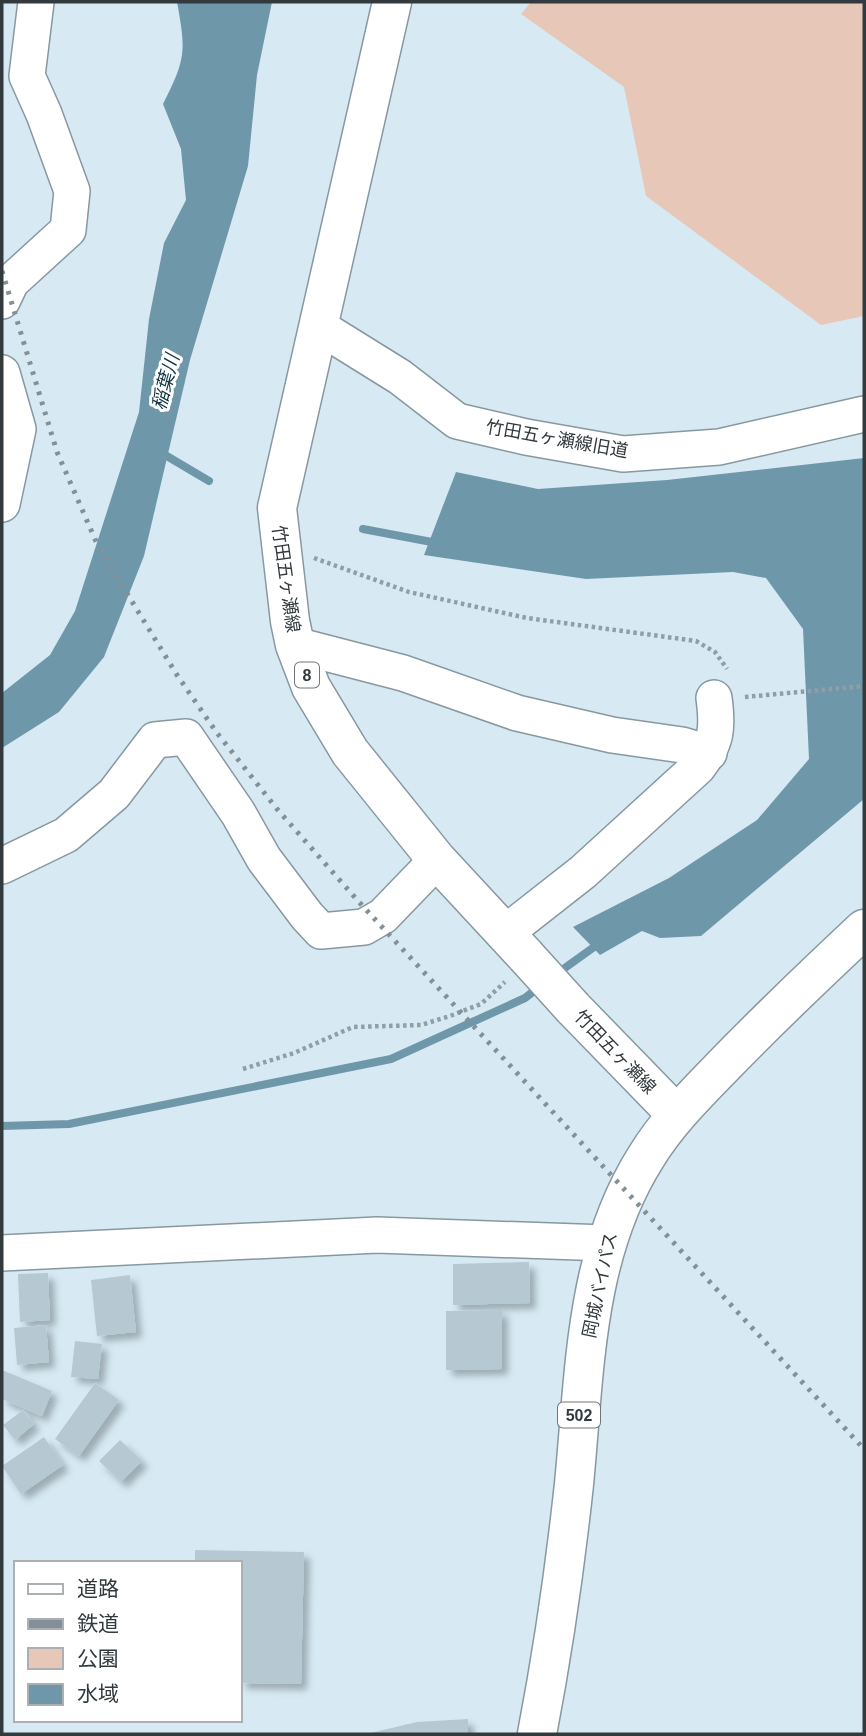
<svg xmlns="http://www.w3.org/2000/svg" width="866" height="1736" font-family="Arial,'Noto Sans JP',sans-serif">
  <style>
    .green { fill: #e7c7b7 }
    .water { fill: #6f97aa }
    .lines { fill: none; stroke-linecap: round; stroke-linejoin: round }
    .stream { stroke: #6f97aa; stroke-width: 8 }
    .building { fill: #b6c9d2; filter: url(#shadow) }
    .minor-casing { stroke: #8798a1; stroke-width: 38 }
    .major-casing { stroke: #8798a1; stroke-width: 41 }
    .highway-casing { stroke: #8798a1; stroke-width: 41 }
    .path { stroke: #909ea5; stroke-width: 4.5; stroke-dasharray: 3.5 3.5; stroke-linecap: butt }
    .minor { stroke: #fff; stroke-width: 35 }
    .major { stroke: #fff; stroke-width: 38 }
    .highway { stroke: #fff; stroke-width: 38 }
    .rail { stroke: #849097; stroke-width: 5; stroke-dasharray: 3.5 7; stroke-linecap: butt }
    .major-bridge-casing { stroke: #8798a1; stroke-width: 41; stroke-linecap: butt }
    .major-bridge { stroke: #fff; stroke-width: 38 }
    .labels { text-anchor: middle; stroke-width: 6; stroke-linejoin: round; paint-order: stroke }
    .shield { fill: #fff; stroke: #707578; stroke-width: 2 }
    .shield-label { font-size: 16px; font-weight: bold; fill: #333a3e }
    .street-label { font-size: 18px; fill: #333a3e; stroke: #fff }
    .water-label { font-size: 19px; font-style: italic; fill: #0e3342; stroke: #fff }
  </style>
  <defs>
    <filter id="shadow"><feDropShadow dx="6" dy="6" stdDeviation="3.5" flood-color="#0004"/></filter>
  </defs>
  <rect width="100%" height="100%" fill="#d7eaf4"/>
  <polygon class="green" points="531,2 864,2 864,316 821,325 646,196 624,87 521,14"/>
  <g class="water">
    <path d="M177 2H272L257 75 248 166 190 360 144 556 104 657 59 712 2 748V693L50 655 75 611 139 412 149 319 164 243 186 200 181 149 163 104C186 59 186 51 177 2Z"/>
    <polygon points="864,458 864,799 701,936 660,938 642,931 600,955 573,927 669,878 757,820 809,759 803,629 766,578 733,572 586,579 424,555 456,472 538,489 667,480"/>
  </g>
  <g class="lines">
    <g class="stream">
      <polyline points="160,452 209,481"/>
      <polyline points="363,529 437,543"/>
      <polyline points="555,975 601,942"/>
      <polyline points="2,1126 69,1124 391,1059 525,998 539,987"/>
    </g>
  </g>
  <g class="building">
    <polygon points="529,1262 530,1303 453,1305 453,1264"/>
    <polygon points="48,1273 50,1320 20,1322 18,1274"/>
    <polygon points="130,1275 136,1332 97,1336 91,1280"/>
    <polygon points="502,1310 502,1369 446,1370 446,1311"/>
    <polygon points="46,1325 49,1362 17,1365 14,1328"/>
    <polygon points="75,1341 102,1344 98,1379 71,1377"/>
    <polygon points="2,1370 52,1391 42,1416 2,1399"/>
    <polygon points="95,1383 119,1400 79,1456 55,1439"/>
    <polygon points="23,1410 34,1424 15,1440 3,1425"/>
    <polygon points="44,1437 63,1465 21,1494 2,1466"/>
    <polygon points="120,1440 142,1461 121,1482 99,1461"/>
    <polygon points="195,1550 304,1552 301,1684 240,1683 240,1563 195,1563"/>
    <polygon points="468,1719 468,1734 366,1734 417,1722"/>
  </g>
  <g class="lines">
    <g class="minor-casing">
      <g id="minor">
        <polyline points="2,301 11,282 68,230 72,191 44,114 27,76 36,2"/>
        <polyline points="318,326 400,377 457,421 526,437 623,454 719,447 864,414"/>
        <polyline points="2,373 18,429 2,504"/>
        <polyline points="295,645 403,673 517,713 612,735 682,745 709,753"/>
        <polyline points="2,866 66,835 114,794 155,740 186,737 238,813 264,859 307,916 321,931 364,927 383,916 437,860"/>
        <path d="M504 934 583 872 698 767C717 742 718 728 714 698"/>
        <polyline points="2,1253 377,1235 606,1243"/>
      </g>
    </g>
    <g class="major-casing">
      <g id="major">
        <polyline points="392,2 277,508 290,621 295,645 311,687 350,752 437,860 526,956"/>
        <polyline points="573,1008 676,1114"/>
      </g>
    </g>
    <g class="highway-casing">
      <path id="highway" d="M537 1734C553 1651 565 1568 574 1484 585 1372 584 1255 646 1157 668 1121 698 1092 728 1061 772 1016 818 972 864 929"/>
    </g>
    <g class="path">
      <polyline points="314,558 409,592 527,618 696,641 715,652 727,669"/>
      <polyline points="745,697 864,686"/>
      <polyline points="243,1069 294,1053 353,1027 421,1025 450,1016 481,1004 505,982"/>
    </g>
    <use href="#minor" class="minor"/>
    <use href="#major" class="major"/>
    <use href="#highway" class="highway"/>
    <polyline class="rail" points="2,271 57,452 98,546 177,675 217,733 277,809 359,902 864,1449"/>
    <g class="major-bridge-casing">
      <polyline id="major-bridge" points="526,956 573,1008"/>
    </g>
    <use href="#major-bridge" class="major-bridge"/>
  </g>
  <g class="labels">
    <g class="shield">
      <rect x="295" y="662.5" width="24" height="25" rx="5"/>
      <rect x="558" y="1402.5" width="42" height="25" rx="5"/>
    </g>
    <g class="shield-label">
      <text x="307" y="681">8</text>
      <text x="579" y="1421">502</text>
    </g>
    <g class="street-label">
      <text transform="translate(557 439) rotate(10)" y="6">竹田五ヶ瀬線旧道</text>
      <text transform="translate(286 579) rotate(82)" y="6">竹田五ヶ瀬線</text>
      <text transform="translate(615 1052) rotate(46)" y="6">竹田五ヶ瀬線</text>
      <text transform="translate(600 1285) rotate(-78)" y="6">岡城バイパス</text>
    </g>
    <g class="water-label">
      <text transform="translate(165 382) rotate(-75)" y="7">稲葉川</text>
    </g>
  </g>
  <rect width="866" height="1736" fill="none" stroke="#333a3e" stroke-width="7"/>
  <rect x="14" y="1561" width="228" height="161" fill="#ffffff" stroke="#adb0b2" stroke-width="2"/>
  <rect x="28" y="1584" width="35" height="10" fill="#ffffff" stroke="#adb0b2" stroke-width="2"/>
  <text x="77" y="1596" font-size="21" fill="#333a3e">道路</text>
  <rect x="28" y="1619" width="35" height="10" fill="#849097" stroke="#adb0b2" stroke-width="2"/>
  <text x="77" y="1631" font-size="21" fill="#333a3e">鉄道</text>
  <rect x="28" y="1648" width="35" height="21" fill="#e7c7b7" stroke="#adb0b2" stroke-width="2"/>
  <text x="77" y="1666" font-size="21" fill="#333a3e">公園</text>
  <rect x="28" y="1684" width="35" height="21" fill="#6f97aa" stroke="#adb0b2" stroke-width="2"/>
  <text x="77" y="1701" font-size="21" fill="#333a3e">水域</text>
</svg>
